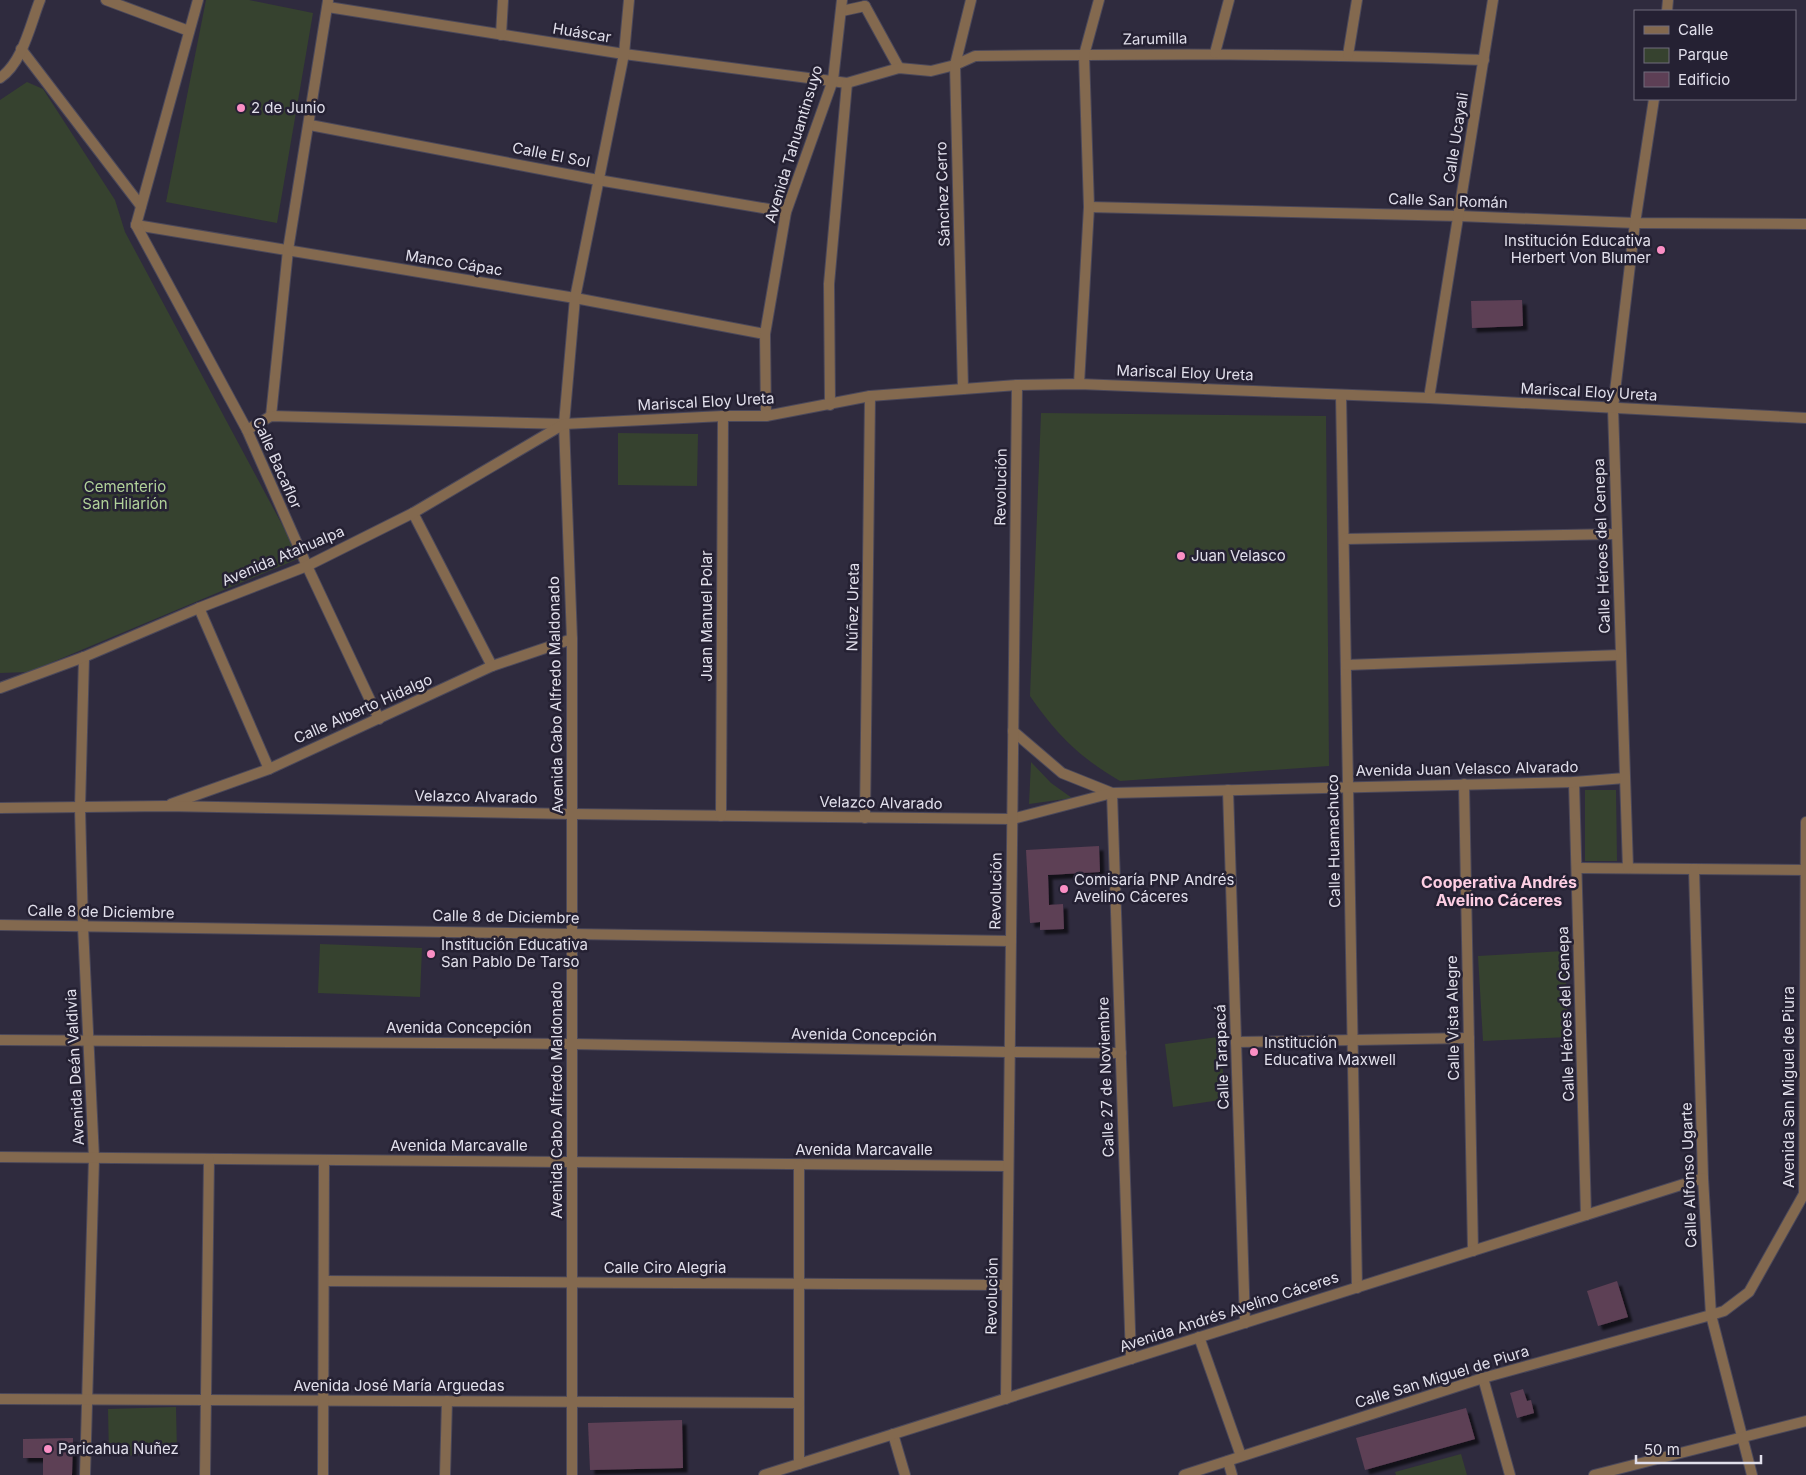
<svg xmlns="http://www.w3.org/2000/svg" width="1806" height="1475" font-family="Inter,sans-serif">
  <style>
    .green { fill: #36422f }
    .building { fill: #5d3f55; filter: url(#shadow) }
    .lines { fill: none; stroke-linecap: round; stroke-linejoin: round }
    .pedestrian-casing { stroke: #4b485a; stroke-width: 12 }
    .minor-casing { stroke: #4b485a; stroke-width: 12 }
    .tertiary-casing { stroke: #4b485a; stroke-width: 12 }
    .pedestrian { stroke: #83694f; stroke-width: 10 }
    .minor { stroke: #83694f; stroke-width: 10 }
    .tertiary { stroke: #83694f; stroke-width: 10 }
    .poi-dot { fill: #fb8fc5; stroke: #252133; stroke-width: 2 }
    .labels { text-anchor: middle; stroke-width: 5; stroke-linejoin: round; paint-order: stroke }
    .street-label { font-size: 15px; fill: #e1dfeb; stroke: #252133 }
    .poi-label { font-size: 15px; fill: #e1dfeb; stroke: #252133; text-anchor: start }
    .park-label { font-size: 15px; fill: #b0d199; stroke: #252133 }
    .neighbourhood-label { font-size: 16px; font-weight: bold; fill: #fdcee3; stroke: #252133 }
  </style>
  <defs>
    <filter id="shadow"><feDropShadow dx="4.5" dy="4.5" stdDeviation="1" flood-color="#0009"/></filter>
  </defs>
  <rect width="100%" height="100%" fill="#2f2b3e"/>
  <g class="green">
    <polygon points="206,0 249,0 313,13 277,223 166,202"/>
    <polygon points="27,82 43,89 115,200 125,232 300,558 29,672 0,673 0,100"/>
    <path d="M1041 413 1326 416 1329 766 1120 781C1079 757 1057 735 1030 696Z"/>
    <polygon points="618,433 698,434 697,486 618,485"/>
    <polygon points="1031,762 1051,783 1072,798 1029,804"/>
    <polygon points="1585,790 1616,790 1617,861 1585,861"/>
    <polygon points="320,944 422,948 420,997 318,993"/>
    <polygon points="1564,951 1569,1037 1483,1041 1478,956"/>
    <polygon points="1218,1037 1227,1099 1173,1107 1165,1044"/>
    <polygon points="176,1407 177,1454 109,1456 108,1409"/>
    <polygon points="1461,1454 1467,1475 1396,1475 1395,1472"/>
  </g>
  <g class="building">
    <polygon points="1522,300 1523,326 1472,328 1471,301"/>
    <polygon points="1099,846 1100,872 1048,875 1049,905 1063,904 1064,929 1040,930 1040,922 1030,923 1026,850"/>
    <polygon points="1617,1281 1628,1317 1598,1326 1587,1291"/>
    <polygon points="1523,1389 1527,1401 1531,1400 1534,1413 1517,1418 1510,1393"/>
    <polygon points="1466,1408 1475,1439 1365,1470 1356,1438"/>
    <polygon points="682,1420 683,1468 590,1470 588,1423"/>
    <polygon points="73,1438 72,1475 43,1475 43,1458 23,1458 23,1439"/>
  </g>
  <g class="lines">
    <g class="pedestrian-casing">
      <g id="pedestrian">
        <polyline points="1236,1042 1469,1038"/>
        <polyline points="1008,1052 1121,1053"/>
        <polyline points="893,1434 905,1475"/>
      </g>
    </g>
    <g class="minor-casing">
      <g id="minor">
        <polyline points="106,0 189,31"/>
        <polyline points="865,6 899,68"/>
        <path d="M328 7 624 54 847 83 899 68 931 71 955 65 975 56C1145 54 1314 53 1484 60"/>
        <polyline points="842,11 865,6"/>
        <polyline points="1667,11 1668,0"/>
        <polyline points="501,35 503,0"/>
        <polyline points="21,49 141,206"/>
        <polyline points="1215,53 1229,0"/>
        <polyline points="1348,55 1357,0"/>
        <polyline points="310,125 598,180 786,212"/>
        <polyline points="1089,207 1459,216 1635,223 1806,224"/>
        <polyline points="136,225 575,298 765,334"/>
        <polyline points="136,225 247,430 307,566 379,719"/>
        <polyline points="136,225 198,0"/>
        <polyline points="1079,384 1089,207 1084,55 1099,0"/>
        <polyline points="1341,395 1357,1288"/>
        <polyline points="1429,398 1493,0"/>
        <polyline points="830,405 829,284 847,83"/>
        <polyline points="271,416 288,250 328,1"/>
        <polyline points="247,430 271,416 564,424 575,298 624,54 629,0"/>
        <polyline points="413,513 492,666"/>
        <polyline points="1344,539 1617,534"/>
        <polyline points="199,608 269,769"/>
        <polyline points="84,657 80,808 83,927 94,1158 85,1475"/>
        <polyline points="1346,665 1621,655"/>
        <polyline points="1013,731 1062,773 1112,793 1131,1359"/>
        <polyline points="1574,782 1586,1215"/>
        <polyline points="1464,784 1473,1251"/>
        <polyline points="1228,790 1245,1323"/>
        <polyline points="171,804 269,769 492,666 572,639"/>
        <polyline points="0,808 166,806 572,814 1012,819 1112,793 1574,782 1625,778"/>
        <polyline points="721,816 723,416"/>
        <polyline points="865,818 870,396"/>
        <polyline points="1577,868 1806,870"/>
        <polyline points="1628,868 1613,408 1635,223 1654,99"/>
        <polyline points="1694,869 1703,1178"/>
        <polyline points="0,925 1011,941"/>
        <polyline points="0,1040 572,1044 1008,1052"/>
        <polyline points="0,1157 1008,1166"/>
        <polyline points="799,1165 799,1464"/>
        <polyline points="324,1281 1007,1285"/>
        <polyline points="1199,1337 1241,1456"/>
        <polyline points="1483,1378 1510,1475"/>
        <polyline points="0,1399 799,1403"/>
        <polyline points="1006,1399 1017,385"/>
        <polyline points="1228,1461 1232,1475"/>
        <polyline points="205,1475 209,1159"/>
        <polyline points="323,1475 324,1160"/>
        <polyline points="445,1475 447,1401"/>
        <polyline points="1184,1475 1483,1378 1711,1315 1752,1475"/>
        <polyline points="1594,1475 1806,1421"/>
      </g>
    </g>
    <g class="tertiary-casing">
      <g id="tertiary">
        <path d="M0 78C23 62 30 25 40 0"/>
        <polyline points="963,389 955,65 971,0"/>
        <polyline points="766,416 765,334 786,212 833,80 842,0"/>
        <polyline points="564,424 572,639 572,1475"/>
        <polyline points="0,688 84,657 199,608 307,566 413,513 564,424 723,416 766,416 870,396 1017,385 1079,384 1429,398 1806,418"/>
        <polyline points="764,1475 1703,1178 1711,1315 1724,1311 1749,1292 1804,1194 1806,822"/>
      </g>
    </g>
    <use href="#pedestrian" class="pedestrian"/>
    <use href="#minor" class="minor"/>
    <use href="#tertiary" class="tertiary"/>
  </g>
  <g class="poi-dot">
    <circle cx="241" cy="108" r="5"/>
    <circle cx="1661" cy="250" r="5"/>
    <circle cx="1181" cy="556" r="5"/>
    <circle cx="1064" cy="889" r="5"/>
    <circle cx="431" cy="954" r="5"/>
    <circle cx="1254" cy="1052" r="5"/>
    <circle cx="48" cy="1449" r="5"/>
  </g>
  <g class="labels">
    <g class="street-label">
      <text transform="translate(582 33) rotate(9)" y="5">Huáscar</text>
      <text transform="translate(1155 39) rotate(-1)" y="5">Zarumilla</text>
      <text transform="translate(1456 138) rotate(-81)" y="5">Calle Ucayali</text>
      <text transform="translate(794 144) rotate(-73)" y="5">Avenida Tahuantinsuyo</text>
      <text transform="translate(551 155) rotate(11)" y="5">Calle El Sol</text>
      <text transform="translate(943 194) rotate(-92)" y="5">Sánchez Cerro</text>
      <text transform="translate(1448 201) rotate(2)" y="5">Calle San Román</text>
      <text transform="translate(454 263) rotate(9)" y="5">Manco Cápac</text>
      <text transform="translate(1185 373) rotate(2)" y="5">Mariscal Eloy Ureta</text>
      <text transform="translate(1589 392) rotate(3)" y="5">Mariscal Eloy Ureta</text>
      <text transform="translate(706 402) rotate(-3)" y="5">Mariscal Eloy Ureta</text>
      <text transform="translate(277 463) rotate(66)" y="5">Calle Bacaflor</text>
      <text transform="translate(1001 487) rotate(-89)" y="5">Revolución</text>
      <text transform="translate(1602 546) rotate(-92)" y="5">Calle Héroes del Cenepa</text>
      <text transform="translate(283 556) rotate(-23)" y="5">Avenida Atahualpa</text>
      <text transform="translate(853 607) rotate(-89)" y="5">Núñez Ureta</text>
      <text transform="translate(707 616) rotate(-90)" y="5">Juan Manuel Polar</text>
      <text transform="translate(556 695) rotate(-91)" y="5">Avenida Cabo Alfredo Maldonado</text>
      <text transform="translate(363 709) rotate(-24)" y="5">Calle Alberto Hidalgo</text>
      <text transform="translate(1467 769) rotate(-1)" y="5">Avenida Juan Velasco Alvarado</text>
      <text transform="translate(476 797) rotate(1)" y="5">Velazco Alvarado</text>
      <text transform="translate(881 803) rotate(1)" y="5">Velazco Alvarado</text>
      <text transform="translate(1334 841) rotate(-91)" y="5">Calle Huamachuco</text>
      <text transform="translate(996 891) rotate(-89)" y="5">Revolución</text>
      <text transform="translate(101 912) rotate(1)" y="5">Calle 8 de Diciembre</text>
      <text transform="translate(506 917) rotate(1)" y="5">Calle 8 de Diciembre</text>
      <text transform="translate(1566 1014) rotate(-92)" y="5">Calle Héroes del Cenepa</text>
      <text transform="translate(1453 1018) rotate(-91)" y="5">Calle Vista Alegre</text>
      <text x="459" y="1033">Avenida Concepción</text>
      <text transform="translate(864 1035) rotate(1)" y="5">Avenida Concepción</text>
      <text transform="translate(1222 1057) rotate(-92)" y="5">Calle Tarapacá</text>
      <text transform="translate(75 1067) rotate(-93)" y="5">Avenida Deán Valdivia</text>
      <text transform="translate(1106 1077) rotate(-92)" y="5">Calle 27 de Noviembre</text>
      <text transform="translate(1789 1087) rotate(-90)" y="5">Avenida San Miguel de Piura</text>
      <text transform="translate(557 1100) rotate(-90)" y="5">Avenida Cabo Alfredo Maldonado</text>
      <text x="459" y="1151">Avenida Marcavalle</text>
      <text x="864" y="1155">Avenida Marcavalle</text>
      <text transform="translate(1689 1175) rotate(-92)" y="5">Calle Alfonso Ugarte</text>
      <text x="665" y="1273">Calle Ciro Alegria</text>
      <text transform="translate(992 1296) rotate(-89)" y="5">Revolución</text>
      <text transform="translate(1229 1312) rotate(-18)" y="5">Avenida Andrés Avelino Cáceres</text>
      <text transform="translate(1442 1377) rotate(-17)" y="5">Calle San Miguel de Piura</text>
      <text x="399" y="1391">Avenida José María Arguedas</text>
    </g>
    <g class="poi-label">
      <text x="251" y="113">2 de Junio</text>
      <text x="1651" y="246" text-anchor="end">Institución Educativa<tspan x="1651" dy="17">Herbert Von Blumer</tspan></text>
      <text x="1191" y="561">Juan Velasco</text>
      <text x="1074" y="885">Comisaría PNP Andrés<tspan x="1074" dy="17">Avelino Cáceres</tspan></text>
      <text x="441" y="950">Institución Educativa<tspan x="441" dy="17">San Pablo De Tarso</tspan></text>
      <text x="1264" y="1048">Institución<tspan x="1264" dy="17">Educativa Maxwell</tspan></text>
      <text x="58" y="1454">Paricahua Nuñez</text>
    </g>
    <g class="park-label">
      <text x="125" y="492">Cementerio<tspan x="125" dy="17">San Hilarión</tspan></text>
    </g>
    <g class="neighbourhood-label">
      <text x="1499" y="888">Cooperativa Andrés<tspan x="1499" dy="18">Avelino Cáceres</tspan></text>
    </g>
  </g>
  <rect x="1634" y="10" width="162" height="90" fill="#252133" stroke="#706d7d"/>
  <rect x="1644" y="26" width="25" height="8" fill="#83694f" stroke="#706d7d"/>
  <text x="1678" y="35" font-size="15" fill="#e1dfeb">Calle</text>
  <rect x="1644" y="48" width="25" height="15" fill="#36422f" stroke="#706d7d"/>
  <text x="1678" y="60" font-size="15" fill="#e1dfeb">Parque</text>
  <rect x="1644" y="72" width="25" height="15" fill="#5d3f55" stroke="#706d7d"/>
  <text x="1678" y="85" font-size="15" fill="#e1dfeb">Edificio</text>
  <path d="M1636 1455v8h125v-8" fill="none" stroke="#e1dfeb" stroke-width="2.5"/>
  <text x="1644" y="1455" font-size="15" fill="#e1dfeb" stroke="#252133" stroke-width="4" paint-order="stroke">50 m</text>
</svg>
